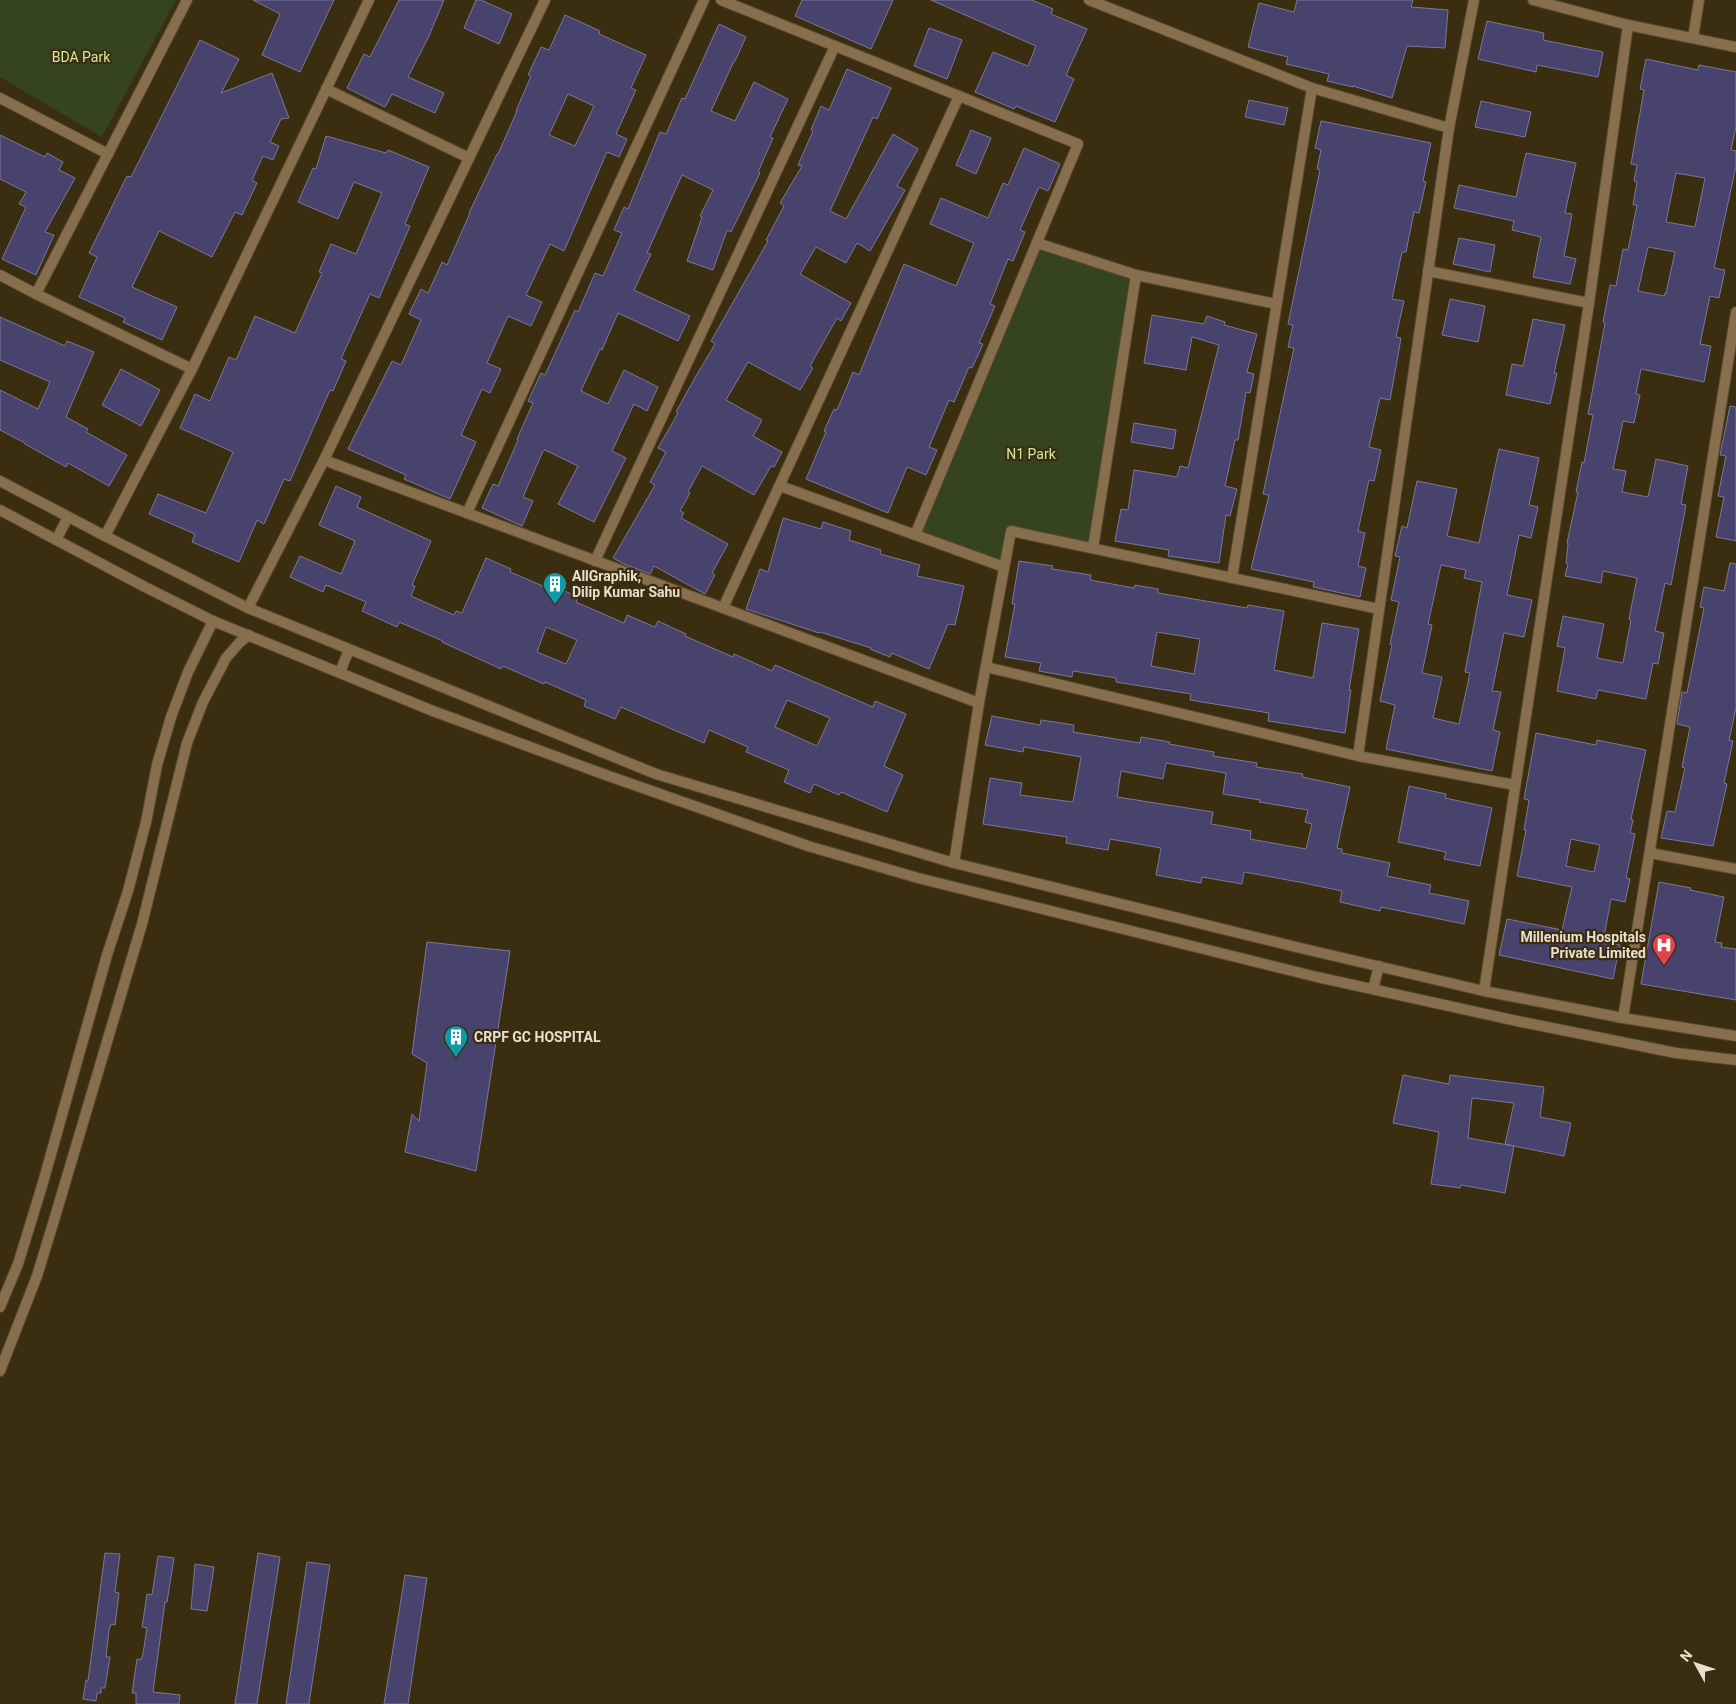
<svg xmlns="http://www.w3.org/2000/svg" width="1736" height="1704" font-family="Roboto,sans-serif">
  <style>
    .green { fill: #36431f }
    .building { fill: #47436c; stroke: #7a7899; fill-rule: evenodd }
    .lines { fill: none; stroke-linecap: round; stroke-linejoin: round }
    .minor-casing { stroke: #57492e; stroke-width: 12 }
    .tertiary-casing { stroke: #57492e; stroke-width: 12 }
    .minor { stroke: #876e4d; stroke-width: 10 }
    .tertiary { stroke: #876e4d; stroke-width: 10 }
    .labels { text-anchor: middle; stroke-width: 4.5; stroke-linejoin: round; paint-order: stroke }
    .park-label { font-size: 14px; fill: #d0eba3; stroke: #3b2d0f }
    .poi-label { font-size: 14px; font-weight: bold; fill: #e8dfce; stroke: #3b2d0f; text-anchor: start }
  </style>
  <rect width="100%" height="100%" fill="#3b2d0f"/>
  <g class="green">
    <polygon points="0,0 176,0 102,137 0,77"/>
    <polygon points="1037,243 1136,275 1093,548 1011,531 1004,567 915,535"/>
  </g>
  <g class="building">
    <polygon points="253,0 334,0 300,72 262,55 280,14"/>
    <polygon points="399,0 444,0 428,38 408,77 444,93 435,113 392,94 385,107 347,88 364,54 370,57"/>
    <polygon points="476,0 481,0 512,14 499,44 464,28"/>
    <polygon points="802,0 893,0 871,49 795,16"/>
    <polygon points="931,0 1032,0 1053,9 1051,14 1087,29 1066,75 1074,79 1055,122 1016,106 1014,109 975,92 993,52 1028,66 1036,46"/>
    <polygon points="1297,0 1413,0 1411,7 1448,10 1445,48 1407,46 1392,98 1353,86 1353,87 1327,81 1329,74 1286,64 1288,57 1248,47 1259,3 1294,12"/>
    <path d="M565 15 600 31 599 34 646 55 631 88 636 90 616 134 627 139 619 157 607 152 564 251 550 244 526 295 542 302 531 326 508 316 487 363 501 369 490 393 482 389 461 435 476 442 450 499 404 479 406 475 348 449 392 361 401 365 421 320 409 314 421 289 428 293 442 262 447 265 470 213H469L497 154H498L517 111H516L531 76 528 75 541 47 549 50ZM568 94 594 106 575 146 549 135Z"/>
    <polygon points="1487,21 1544,33 1543,40 1603,52 1598,77 1537,65 1536,72 1478,59"/>
    <polygon points="719,24 746,37 735,61 734,61 711,111 735,121 754,82 788,99 770,137 773,138 758,172 760,173 731,232 727,230 713,270 687,261 702,217 700,216 713,190 682,175 647,253 651,254 634,290 690,316 678,341 618,313 602,350 600,349 581,391 608,404 624,370 658,387 647,411 634,404 612,451 626,458 594,522 558,504 578,466 545,450 543,451 523,497 533,501 522,526 482,508 493,484 498,486 518,440 517,439 533,403 528,401 541,373 545,375 575,310 578,312 595,273 603,276 622,233 614,230 624,207 628,209 660,132 666,134 682,98 685,99"/>
    <polygon points="929,28 962,40 947,79 914,66"/>
    <polygon points="200,40 239,59 221,93 272,73 289,118 281,119 270,142 279,146 273,160 263,156 252,180 257,183 242,215 235,212 212,257 159,231 132,287 177,307 162,340 123,322 125,318 79,297 97,257 89,253 127,176 131,177"/>
    <path d="M1646 59 1698 70 1699 65 1736 72V127L1731 150 1736 151V166L1714 268 1725 270 1719 298 1710 296 1700 344 1711 346 1704 382 1641 369 1636 394 1640 395 1634 423 1623 421 1613 469 1626 471 1622 492 1648 497 1656 459 1688 466 1681 504 1686 505 1671 585 1665 583 1655 631 1664 633 1658 664 1653 663 1646 699 1598 690 1596 699 1557 691 1565 648 1557 646 1563 616 1604 624 1597 658 1623 663 1631 620 1629 619 1637 578 1603 571 1601 583 1565 576 1568 564 1566 563 1568 544 1567 543 1578 492H1576L1582 462 1584 463 1593 415 1588 414 1605 323 1603 322 1610 285 1616 286 1623 249 1628 250 1637 205H1633L1637 182 1634 181 1637 165 1631 164 1644 90 1640 89ZM1676 173 1705 178 1695 227 1666 222ZM1648 247 1675 252 1666 293H1665L1664 296 1638 291Z"/>
    <polygon points="847,69 891,88 877,119 873,117 830,211 846,219 893,134 918,149 897,186 905,190 870,251 857,243 846,263 816,247 800,274 851,303 841,321 837,318 810,366 813,368 800,390 748,362 726,400 762,420 753,436 782,452 774,467 771,466 754,495 702,466 688,492 690,493 680,511 684,513 681,518 728,544 712,573 715,575 705,594 654,566 650,574 624,564 613,558 655,485 650,482 666,452 658,448 678,413 676,412 696,376 715,344 711,341 768,241 766,240 784,206 780,203 802,166 798,165 813,131 811,130 821,106 829,110"/>
    <polygon points="1249,100 1288,108 1284,125 1245,117"/>
    <polygon points="1481,101 1531,112 1525,137 1475,127"/>
    <polygon points="1321,121 1431,143 1423,181 1426,182 1419,213 1414,212 1406,252 1402,252 1392,299 1404,301 1396,337 1401,338 1390,400 1380,398 1369,447 1381,450 1374,481 1369,480 1358,531 1365,533 1358,566 1366,568 1360,597 1313,587 1314,582 1251,569 1269,495 1263,494 1294,348 1288,347 1293,325 1288,324 1320,170 1317,169 1321,150 1315,148"/>
    <polygon points="971,130 991,138 976,174 956,165"/>
    <polygon points="0,135 45,157 47,153 63,162 59,170 75,178 45,232 54,235 36,275 2,259 26,207 19,204 26,192 0,179"/>
    <polygon points="326,136 386,153 388,150 429,167 405,224 410,226 379,298 370,294 341,359 346,361 333,391 330,390 290,481 284,479 264,524 257,520 239,562 192,542 195,534 149,514 158,494 206,513 233,452 180,428 195,394 210,401 229,357 236,360 255,316 295,333 322,273 319,272 331,244 356,254 382,193 354,182 338,219 298,202 313,168 316,169"/>
    <polygon points="1024,148 1060,164 1048,191 1039,187 1020,230 1025,232 1013,261 1008,259 990,304 995,306 979,343 983,344 972,368 969,367 954,402 949,400 929,447 937,450 926,475 907,467 888,513 806,479 826,432 824,431 834,409 837,410 853,372 859,375 904,264 956,286 974,243 930,224 941,198 988,218 1003,183 1008,185"/>
    <polygon points="1526,153 1576,163 1565,213 1572,214 1564,256 1576,259 1570,284 1533,277 1541,237 1512,230 1514,221 1454,208 1459,185 1516,197"/>
    <polygon points="1459,238 1495,245 1490,272 1453,264"/>
    <polygon points="1450,299 1485,306 1478,342 1442,335"/>
    <polygon points="1152,315 1204,324 1207,316 1225,322 1224,325 1257,334 1247,372 1254,374 1250,393 1246,392 1238,440 1235,440 1225,486 1237,489 1230,516 1226,515 1219,563 1168,556 1169,550 1115,541 1121,509 1128,510 1134,470 1177,477 1180,466 1188,468 1219,345 1192,337 1186,370 1144,363"/>
    <polygon points="0,317 65,346 67,341 94,352 66,417 88,429 86,432 127,455 109,486 68,463 66,467 25,444 25,443 0,430 0,390 38,409 50,382 0,360"/>
    <polygon points="1533,319 1565,325 1554,373 1557,373 1550,404 1506,395 1512,364 1523,366"/>
    <polygon points="121,369 160,390 141,426 102,405"/>
    <polygon points="1730,406 1736,407 1736,541 1716,537 1724,497 1718,496 1726,456 1720,455"/>
    <polygon points="1134,423 1176,430 1173,449 1131,442"/>
    <path d="M1499 449 1539 458 1529 505 1538 507 1531 538 1519 535 1507 595 1532 600 1524 637 1504 633 1492 691 1501 692 1493 730 1500 732 1492 771 1386 749 1395 705 1380 701 1392 645 1390 644 1399 602 1391 600 1400 557 1395 556 1402 526 1407 528 1417 481 1457 489 1447 536 1479 543ZM1441 565 1466 570 1464 578 1482 582 1465 672 1470 673 1459 724 1433 718 1442 677 1422 673 1432 625 1428 624Z"/>
    <path d="M336 486 361 497 357 507 431 541 412 585 415 586 411 596 454 615 456 611 462 613 486 558 511 569 510 572 543 586 545 582 578 597 576 602 624 623 627 615 655 627 658 621 686 634 685 636 733 657 734 654 772 671 775 665 873 707 875 701 906 714 884 766 903 775 887 812 841 792 839 795 814 784 810 793 784 782 789 770 746 752 748 747 709 730 704 743 621 707 615 719 584 706 586 700 545 682 544 684 503 666 501 669 442 642 443 641 399 622 397 627 362 611 366 602 326 585 323 592 290 577 300 556 341 574 355 541 319 525ZM546 627 577 640 566 664 537 652ZM787 700 830 718 817 746 775 727Z"/>
    <polygon points="783,518 821,529 823,522 851,531 849,540 881,550 880,554 920,565 917,576 964,586 955,625 948,624 929,669 892,653 890,657 870,649 871,648 820,632 819,633 746,609 760,569 768,572"/>
    <path d="M1019 561 1053 566 1052 569 1091 575 1090 580 1134 588 1135 585 1158 589V593L1247 608 1248 605 1284 611 1274 670 1313 678 1322 623 1359 629 1349 690H1351L1345 733 1268 721 1269 713 1190 700 1191 694 1116 682V678L1073 671 1072 677 1039 671 1041 663 1005 657 1015 604H1012ZM1157 632 1200 639 1194 674 1151 666Z"/>
    <polygon points="1730,563 1736,564 1736,708 1729,740 1733,741 1724,783 1727,784 1713,846 1661,838 1667,811 1675,812 1685,768 1682,767 1690,727 1677,724 1682,692 1687,693 1704,608 1700,607 1704,587 1724,591"/>
    <path d="M992 716 1040 725 1041 720 1074 725 1073 732 1140 743 1141 737 1170 742 1169 744 1214 752 1213 756 1257 763 1256 767 1303 774 1302 777 1350 787 1337 848 1342 849V853L1390 863 1387 876 1431 885 1429 893 1469 901 1464 924 1381 907 1380 911 1340 902 1342 891 1299 882 1244 872 1242 884 1202 877 1201 883 1156 875 1161 848 1110 839 1108 850 1066 843 1067 837 983 824 990 778 1022 783 1020 795 1073 802 1081 757 1024 747 1023 752 985 745ZM1166 763 1226 773 1223 794 1260 800 1259 802 1308 810 1305 822 1312 824 1306 849 1250 839 1251 831 1211 824 1213 812 1117 797 1121 771 1163 779Z"/>
    <path d="M1536 733 1596 745 1597 740 1646 750 1631 819 1633 820 1630 833 1635 834 1626 878 1630 879 1625 902 1611 899 1603 942 1620 945 1613 979 1499 955 1507 919 1562 930 1572 887 1517 876 1526 830H1524L1529 800 1524 799ZM1571 839 1600 845 1594 872 1566 866Z"/>
    <polygon points="1409,786 1446,794 1445,798 1492,808 1480,866 1444,859 1446,852 1398,842"/>
    <polygon points="1659,882 1691,888 1690,890 1724,897 1715,942 1722,943 1721,947 1736,949 1736,1000 1641,984"/>
    <polygon points="427,942 510,951 476,1171 405,1152 412,1114 419,1121 427,1063 412,1054"/>
    <path d="M1403 1075 1449 1084 1450 1075 1544 1087 1540 1117 1571 1123 1564 1156 1514 1146 1505 1193 1461 1185 1460 1188 1431 1184 1439 1132 1393 1123ZM1472 1098 1514 1103 1505 1144 1514 1146 1468 1138Z"/>
    <polygon points="105,1553 120,1554 115,1592 119,1593 115,1625 111,1624 109,1630 106,1657 110,1657 105,1688 101,1688 101,1693 97,1693 96,1701 83,1699 86,1680 88,1681"/>
    <polygon points="258,1553 280,1557 257,1704 235,1704"/>
    <polygon points="158,1556 174,1558 167,1602 165,1602 153,1692 180,1695 179,1704 136,1704 136,1693 132,1693 137,1659 141,1660 143,1654 147,1628 142,1627 147,1594 152,1595"/>
    <polygon points="307,1562 330,1565 309,1704 286,1704"/>
    <polygon points="195,1564 214,1567 207,1611 191,1609"/>
    <polygon points="405,1575 427,1578 408,1704 384,1704"/>
  </g>
  <g class="lines">
    <g class="minor-casing">
      <g id="minor">
        <polyline points="721,0 1078,144 915,535"/>
        <polyline points="1089,0 1312,88 1449,128"/>
        <polyline points="1533,0 1628,25 1736,47"/>
        <polyline points="1693,38 1699,0"/>
        <polyline points="326,89 469,158"/>
        <polyline points="0,98 108,154"/>
        <polyline points="1037,243 1136,275 1276,304"/>
        <polyline points="1428,271 1589,303"/>
        <polyline points="0,275 36,294 192,369"/>
        <polyline points="36,294 187,0"/>
        <polyline points="324,460 979,703"/>
        <polyline points="780,486 1004,567"/>
        <polyline points="467,513 704,0"/>
        <polyline points="105,536 192,369 369,0"/>
        <polyline points="1093,548 1136,275"/>
        <polyline points="595,561 835,46"/>
        <polyline points="1232,578 1312,88"/>
        <polyline points="248,608 324,460 545,0"/>
        <polyline points="723,608 959,96"/>
        <polyline points="986,667 1358,756 1515,785"/>
        <polyline points="1358,756 1449,128 1474,0"/>
        <polyline points="1650,853 1736,869"/>
        <polyline points="954,863 979,703 1011,531 1379,609"/>
        <polyline points="1484,991 1589,303 1628,25"/>
        <polyline points="1623,1018 1736,312"/>
      </g>
    </g>
    <g class="tertiary-casing">
      <g id="tertiary">
        <polyline points="0,481 105,536 248,608 656,774 954,863 1296,947 1484,991 1623,1018 1736,1036"/>
        <polyline points="0,510 145,587 213,621 433,711 603,774 808,846 918,878 1317,977 1517,1021 1676,1053 1736,1060"/>
        <polyline points="56,540 68,517"/>
        <polyline points="340,672 349,650"/>
        <polyline points="1373,989 1379,966"/>
        <polyline points="0,1307 18,1264 42,1186 107,955 128,891 146,822 157,765 171,717 188,672 213,621"/>
        <polyline points="0,1371 37,1276 55,1217 142,924 187,743 203,702 226,658 240,642 249,635"/>
      </g>
    </g>
    <use href="#minor" class="minor"/>
    <use href="#tertiary" class="tertiary"/>
  </g>
  <defs>
    <g id="building-pin" transform="scale(1.25)"><path d="M0 17L-7.5 6A9.5 9.5 0 1 1 7.5 6Z" fill="#0f9aa8" stroke="#3b2d0f"/><path d="M-4-6H4V6H1V3H-1V6H-4ZM-2.5-4.3h1.7v1.8h-1.7ZM.8-4.3h1.7v1.8H.8ZM-2.5-1h1.7V.8h-1.7ZM.8-1h1.7V.8H.8Z" fill="#fff"/></g>
    <g id="hospital-pin" transform="scale(1.25)"><path d="M0 17L-7.5 6A9.5 9.5 0 1 1 7.5 6Z" fill="#e0444e" stroke="#3b2d0f"/><path d="M-5-5h3v3.5h4V-5h3V5h-3V1.5h-4V5h-3Z" fill="#fff"/></g>
  </defs>
  <g fill-rule="evenodd">
    <use href="#building-pin" x="555" y="584"/>
    <use href="#hospital-pin" x="1664" y="945"/>
    <use href="#building-pin" x="456" y="1037"/>
  </g>
  <g class="labels">
    <g class="park-label">
      <text x="81" y="62">BDA Park</text>
      <text x="1031" y="459">N1 Park</text>
    </g>
    <g class="poi-label">
      <text x="572" y="581">AllGraphik,<tspan x="572" dy="16">Dilip Kumar Sahu</tspan></text>
      <text x="1646" y="942" text-anchor="end">Millenium Hospitals<tspan x="1646" dy="16">Private Limited</tspan></text>
      <text x="474" y="1042">CRPF GC HOSPITAL</text>
    </g>
  </g>
  <g transform="translate(1696 1664) rotate(310)" stroke="#3b2d0f" stroke-width="4" paint-order="stroke">
  <path d="M0-4L9 19L0 12L-9 19Z" fill="#e8dfce"/>
  <text y="-8" font-size="14" font-weight="bold" text-anchor="middle" fill="#e8dfce">N</text>
  </g>
</svg>
